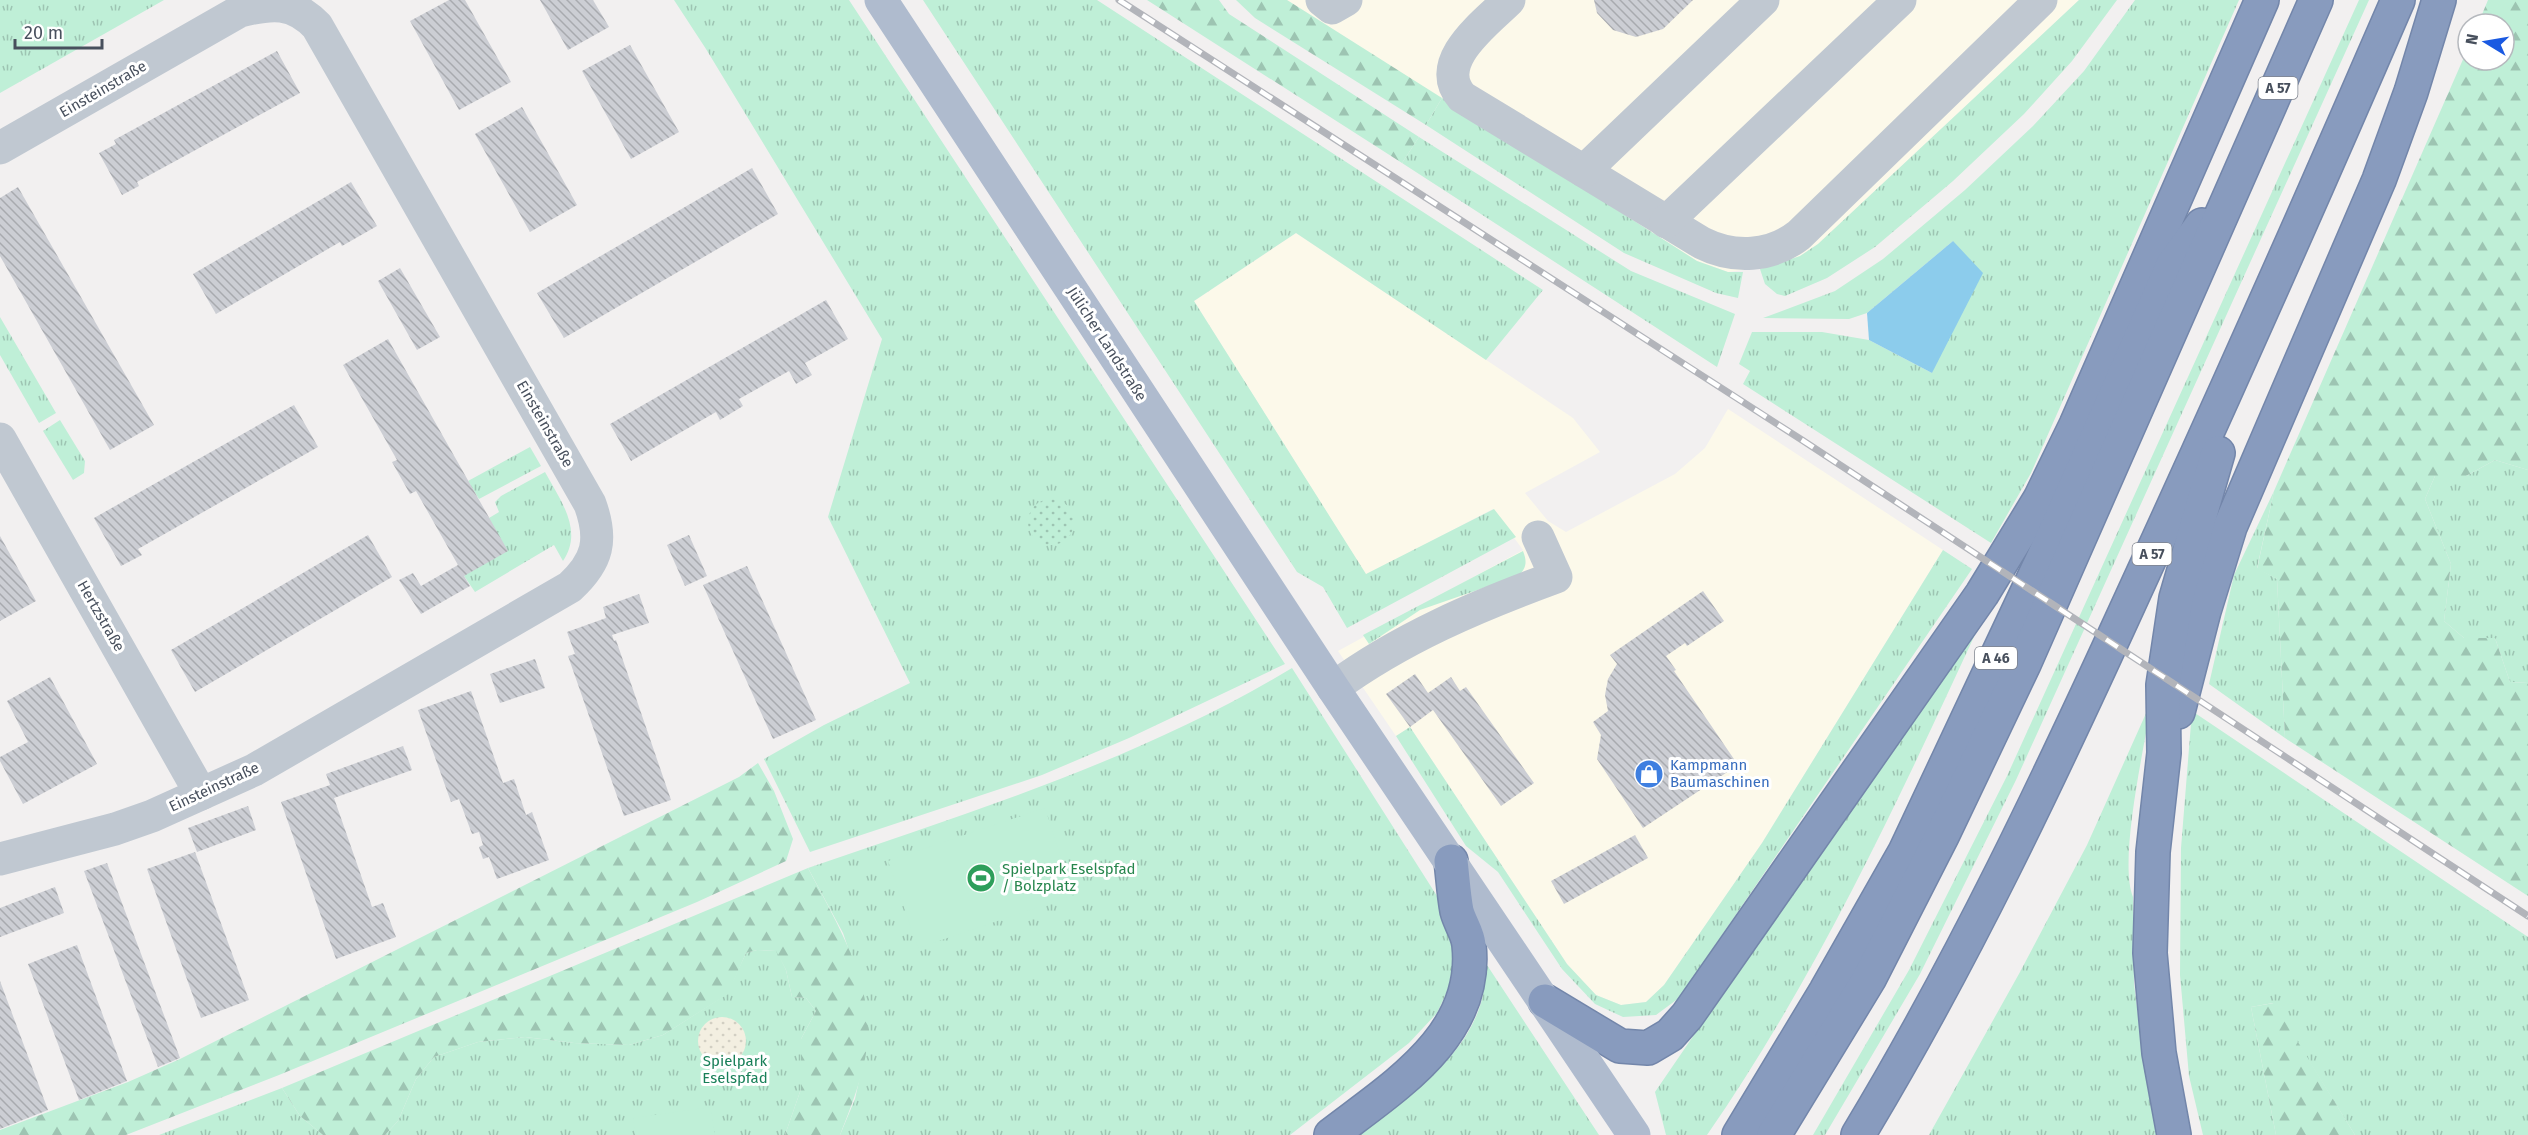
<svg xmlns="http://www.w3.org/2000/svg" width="2528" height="1135" font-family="'Fira Sans',sans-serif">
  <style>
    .commercial { fill: #fcf9ea }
    .grass { fill: url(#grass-tufts) }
    .forest { fill: url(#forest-firs) }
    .sand { fill: url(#sand-dots) }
    .garden { fill: url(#garden-dots) }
    .pitch { fill: #bfefd7 }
    .water { fill: #8cccec }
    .building { fill: url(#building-back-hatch) }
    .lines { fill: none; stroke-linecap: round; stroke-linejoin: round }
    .highway-casing { stroke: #7386aa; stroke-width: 36 }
    .minor { stroke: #c0c8d1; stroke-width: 33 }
    .major { stroke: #afbbce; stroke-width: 33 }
    .highway { stroke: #889bbe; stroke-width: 33 }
    .rail-casing { stroke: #b2b4ba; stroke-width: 7 }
    .rail { stroke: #fff; stroke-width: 4.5; stroke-dasharray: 14; stroke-linecap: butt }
    .labels { text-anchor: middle; stroke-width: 6; stroke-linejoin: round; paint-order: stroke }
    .shield { fill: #fff; stroke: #7f848e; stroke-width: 1.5 }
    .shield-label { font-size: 14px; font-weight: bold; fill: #48505d }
    .street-label { font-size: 15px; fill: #48505d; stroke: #fff }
    .shop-label { font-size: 15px; fill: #366cbe; stroke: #fff; text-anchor: start }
    .leisure-label { font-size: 15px; fill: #27864d; stroke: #fff; text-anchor: start }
    .park-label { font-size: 15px; fill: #187f58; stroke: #fff }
  </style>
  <defs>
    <pattern id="grass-tufts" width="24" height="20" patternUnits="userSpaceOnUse" patternTransform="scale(1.5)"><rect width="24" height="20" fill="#bfefd7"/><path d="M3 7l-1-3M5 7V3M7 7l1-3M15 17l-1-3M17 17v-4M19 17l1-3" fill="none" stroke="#9dc4b2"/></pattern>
    <pattern id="forest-firs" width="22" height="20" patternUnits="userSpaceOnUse" patternTransform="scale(1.5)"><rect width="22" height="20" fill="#bfefd7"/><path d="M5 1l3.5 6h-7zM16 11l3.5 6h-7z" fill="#9dc4b2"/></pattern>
    <pattern id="sand-dots" width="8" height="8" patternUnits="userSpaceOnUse" patternTransform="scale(1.5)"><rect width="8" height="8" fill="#f3efe1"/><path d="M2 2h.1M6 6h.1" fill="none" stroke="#d2cfc3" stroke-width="1.8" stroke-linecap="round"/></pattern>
    <pattern id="garden-dots" width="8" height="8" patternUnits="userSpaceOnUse" patternTransform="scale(1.5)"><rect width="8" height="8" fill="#bfefd7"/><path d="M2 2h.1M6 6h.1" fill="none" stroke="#9dc4b2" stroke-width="1.8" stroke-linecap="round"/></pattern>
    <pattern id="building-back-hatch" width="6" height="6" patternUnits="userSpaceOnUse" patternTransform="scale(1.5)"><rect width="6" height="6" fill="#ccced4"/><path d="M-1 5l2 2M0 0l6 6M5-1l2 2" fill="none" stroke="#a8aaaf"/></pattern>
  </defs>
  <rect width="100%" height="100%" fill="#f2f0f0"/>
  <g class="commercial">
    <polygon points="1287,0 2079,0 1818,244 1800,256 1773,266 1728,272 1697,261"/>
    <polygon points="1296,233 1573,418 1600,452 1525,493 1548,521 1566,532 1675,474 1705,448 1728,409 1943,550 1762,843 1664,985 1646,1002 1621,1005 1596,995 1567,964 1410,727 1396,736 1338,651 1523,550 1493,509 1366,575 1194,301"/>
  </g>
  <g class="grass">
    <polygon points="0,0 164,0 0,93"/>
    <polygon points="674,0 849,0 1285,664 1129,738 1042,775 810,852 764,759 824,725 910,683 828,517 882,339 706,49"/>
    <polygon points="923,0 1097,0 1543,290 1486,360 1296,233 1194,301 1366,574 1494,509 1516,537 1347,628 1323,587 1297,572"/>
    <polygon points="2079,0 2117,0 2072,61 2024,114 1953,181 1875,247 1827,278 1785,296 1777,294 1765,284 1760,269 1800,256 1818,244"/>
    <polygon points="2135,0 2239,0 2031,473 1991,543 1743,384 1750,371 1739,364 1752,332 1822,332 1869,340 1932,373 1953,241 1867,313 1849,319 1763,318 1835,291 1883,259 1965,190 2033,126 2084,71"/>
    <polygon points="2359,0 2369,0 2016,780 1920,974 1825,1135 1813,1135 1909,970 2007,776"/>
    <polygon points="1442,98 1697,261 1728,272 1743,272 1738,298 1716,293 1624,253 1426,125"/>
    <polygon points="1419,137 1631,271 1735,314 1717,367 1402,163"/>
    <polygon points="0,317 56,413 39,423 0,355"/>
    <polygon points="60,420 85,461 84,473 73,480 43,431"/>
    <polygon points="530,447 541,466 479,499 468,481"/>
    <polygon points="2495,460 2528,470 2528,683 2510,682 2495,638 2464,638 2444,621 2451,564 2425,499 2435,476 2466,476"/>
    <path d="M545 472C560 500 584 530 563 561L554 545 475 592 464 576 489 518 499 512 495 502 501 496Z"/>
    <polygon points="2274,491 2257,568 2277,579 2285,738 2209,684 2234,575"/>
    <polygon points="1943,550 1972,569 1679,998 1656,1015 1623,1017 1595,1004 1562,969 1498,872 1466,846 1396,736 1410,727 1567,964 1596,995 1621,1005 1646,1002 1664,985 1762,843"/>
    <path d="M1523 551C1527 561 1527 568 1518 576L1420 610 1369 644 1363 635Z"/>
    <path d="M1990 602C1906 784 1822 969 1707 1135H1666L1655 1092Z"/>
    <path d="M1292 668 1444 907 1454 949 1452 981 1437 1013 1409 1043 1290 1135H840L855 1099 863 1062 861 986 843 933 808 868C974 811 1141 759 1292 668Z"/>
    <path d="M2152 700C2145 744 2118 860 2133 897L2134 984 2148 1091 2158 1135H1929L2020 972 2087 845Z"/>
    <polygon points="2192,711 2528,937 2528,1135 2355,1135 2273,1003 2251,1007 2276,1135 2203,1135 2189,1076 2180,975 2181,848"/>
    <polygon points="757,950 777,951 786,970 792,997 806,998 816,1011 801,1039 801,1089 785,1135 385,1135 398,1121 416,1079 434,1057 478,1042 525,1037 574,1043 629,1045 663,1035 727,994 746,953"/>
    <path d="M1485 962 1599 1135H1355C1404 1098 1466 1061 1482 999 1485 987 1484 974 1485 962Z"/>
    <polygon points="282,1088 300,1116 323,1135 159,1135"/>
  </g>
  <g class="forest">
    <polygon points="1147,0 1219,0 1229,14 1419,137 1402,163"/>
    <polygon points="1236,0 1287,0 1442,98 1426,125 1255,18"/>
    <polygon points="2488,0 2528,0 2528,470 2495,460 2466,476 2435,476 2425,499 2451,564 2444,621 2464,638 2495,638 2510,682 2528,683 2528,896 2285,738 2277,579 2257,569 2274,491 2468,48 2468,60 2504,60 2504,24 2478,24"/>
    <polygon points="758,763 774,791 793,839 786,861 697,902 279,1075 126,1135 0,1135 0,1130 128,1082 180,1059 739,777"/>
    <path d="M808 868C833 916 863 965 868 1020 871 1057 853 1102 840 1135H785L801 1089V1039L816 1011 806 998 792 997 786 970 776 951 757 950 746 953 728 994 663 1035 629 1045 574 1043 525 1037 478 1042 434 1057 416 1079 398 1121 385 1135H323L300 1116 282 1088Z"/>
    <polygon points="2274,1003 2355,1135 2276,1135 2251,1007"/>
  </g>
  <circle class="sand" cx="722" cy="1041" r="24"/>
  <circle class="garden" cx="1051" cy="522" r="23"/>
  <g class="pitch">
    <polygon points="1045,808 1074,895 918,948 888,861"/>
    <polygon points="711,1107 715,1135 635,1135 633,1118"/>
  </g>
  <polygon class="water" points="1953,241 1983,273 1932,373 1869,340 1867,313"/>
  <g class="building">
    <polygon points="449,0 465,0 511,82 459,110 410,21"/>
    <polygon points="540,0 593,0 609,27 568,50"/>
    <polygon points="1594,0 1693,0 1663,29 1636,37 1613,30 1597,13"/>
    <polygon points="630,45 679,132 631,159 582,71"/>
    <polygon points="277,51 300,93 137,182 139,186 122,195 99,153 116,144 114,140"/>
    <polygon points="522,107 577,205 530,232 475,134"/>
    <polygon points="752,168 778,214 564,338 537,293"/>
    <polygon points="351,182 377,226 342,246 340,242 216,314 193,274"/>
    <polygon points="18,187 154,425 110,450 0,256 0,198"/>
    <polygon points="400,268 440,337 417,350 378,281"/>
    <polygon points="826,300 848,339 805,363 812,375 796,384 789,371 739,399 743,406 720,420 716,412 631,461 610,424"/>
    <polygon points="388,339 508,551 464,576 470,586 421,614 399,580 413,573 421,586 458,565 416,491 410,494 392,462 397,460 343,365"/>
    <polygon points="294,405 318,447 138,549 142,555 121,566 94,518"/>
    <polygon points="368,535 392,577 195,692 171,650"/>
    <polygon points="689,535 707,576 685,586 667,545"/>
    <polygon points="0,536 36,601 0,621"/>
    <polygon points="747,566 816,720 773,739 703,585"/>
    <polygon points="1703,591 1724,621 1687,646 1685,643 1666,656 1676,670 1674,671 1738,765 1643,828 1597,759 1601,735 1593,722 1608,711 1605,695 1608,679 1617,664 1610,655"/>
    <polygon points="639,594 649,623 612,635 614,641 616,640 671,800 624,816 568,656 575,654 567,632 606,618 603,607"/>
    <polygon points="535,659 545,688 500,703 490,674"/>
    <polygon points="1415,674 1428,693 1451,677 1460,691 1466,687 1534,783 1501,806 1433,710 1410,727 1386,694"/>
    <polygon points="50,677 97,764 23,804 0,761 0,757 28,742 7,701"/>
    <polygon points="471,691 503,783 514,779 526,815 532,812 549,860 497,879 489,857 483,859 479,847 483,845 479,832 472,834 459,799 451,802 418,710"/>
    <polygon points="403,746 412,770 334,798 372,907 383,903 396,937 336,959 281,802 330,785 326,774"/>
    <polygon points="248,806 256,830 197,852 188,828"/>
    <polygon points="1635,835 1648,858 1564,904 1551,881"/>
    <polygon points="195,852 249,1000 201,1018 147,869"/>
    <polygon points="107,863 180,1058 158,1067 84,871"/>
    <polygon points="55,887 64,913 0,937 0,908"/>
    <polygon points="77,945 127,1081 79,1100 28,964"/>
    <polygon points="0,981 48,1110 0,1129"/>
  </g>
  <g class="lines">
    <g class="highway-casing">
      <g id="highway">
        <polyline points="2178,712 2204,611 2230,527 2379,180 2411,92 2439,0"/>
        <polyline points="1545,1001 1620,1046 1648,1048 1670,1035 1687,1016 1982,594 2040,499 2076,425 2262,0"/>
        <path d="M1331 1135C1393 1087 1479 1036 1469 945 1468 933 1460 923 1457 911 1454 895 1453 877 1451 861"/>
        <polyline points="1739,1135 1826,991 1905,852 2055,533 2173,265 2202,225"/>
        <polyline points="1774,1135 1869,979 1943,834 2024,664 2316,0"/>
        <path d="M1858 1135C1963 961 2049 779 2133 595 2224 397 2312 199 2398 0"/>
        <polyline points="2174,1135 2159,1053 2150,953 2153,852 2164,753 2163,685 2176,598 2218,453"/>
      </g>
    </g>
    <g class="minor">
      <polyline points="1322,0 1332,8 1346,0"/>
      <path d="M1509 0C1487 22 1431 62 1462 97L1702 243C1734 259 1771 257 1799 235L2041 0"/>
      <path d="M0 148 240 11C272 3 293 1 317 26L590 504C603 540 598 561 570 587L254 770 152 816 115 829 0 859"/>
      <polyline points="1584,171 1763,0"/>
      <polyline points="1666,222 1900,0"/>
      <polyline points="0,439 201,794"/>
      <path d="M1333 688C1401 638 1477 606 1556 577L1538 537"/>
    </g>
    <polyline class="major" points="881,0 1333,688 1634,1135"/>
    <use href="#highway" class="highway"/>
    <g class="rail-casing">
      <polyline id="rail" points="1119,0 1802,440 2528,916"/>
    </g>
    <use href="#rail" class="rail"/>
  </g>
  <defs>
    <g id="shop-disc" transform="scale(1.5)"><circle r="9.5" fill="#3f7fe0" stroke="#fff"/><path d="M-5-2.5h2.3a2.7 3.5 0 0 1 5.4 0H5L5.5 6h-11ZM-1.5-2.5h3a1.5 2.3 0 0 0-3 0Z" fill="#fff"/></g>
    <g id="stadium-disc" transform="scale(1.5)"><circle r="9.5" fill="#2e9e5b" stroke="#fff"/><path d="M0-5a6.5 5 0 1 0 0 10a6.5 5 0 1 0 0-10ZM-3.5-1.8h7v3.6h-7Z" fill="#fff"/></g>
  </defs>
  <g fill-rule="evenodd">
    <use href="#shop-disc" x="1649" y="774"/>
    <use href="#stadium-disc" x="981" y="878"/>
  </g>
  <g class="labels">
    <g class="shield">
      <rect x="2258.5" y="77" width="39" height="22" rx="4.5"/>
      <rect x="2132.5" y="543" width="39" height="22" rx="4.5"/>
      <rect x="1975" y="647" width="42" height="22" rx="4.5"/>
    </g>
    <g class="shield-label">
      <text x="2278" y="93">A 57</text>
      <text x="2152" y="559">A 57</text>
      <text x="1996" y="663">A 46</text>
    </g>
    <g class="street-label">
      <text transform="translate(103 89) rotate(-30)" y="5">Einsteinstraße</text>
      <text transform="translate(1107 344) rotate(57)" y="5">Jülicher Landstraße</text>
      <text transform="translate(545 424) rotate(60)" y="5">Einsteinstraße</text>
      <text transform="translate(101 616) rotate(60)" y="5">Hertzstraße</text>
      <text transform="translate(214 787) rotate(-25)" y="5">Einsteinstraße</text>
    </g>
    <g class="shop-label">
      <text x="1670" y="770">Kampmann<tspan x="1670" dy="17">Baumaschinen</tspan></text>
    </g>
    <g class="leisure-label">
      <text x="1002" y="874">Spielpark Eselspfad<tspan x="1002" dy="17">/ Bolzplatz</tspan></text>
    </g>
    <g class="park-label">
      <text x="735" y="1066">Spielpark<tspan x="735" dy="17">Eselspfad</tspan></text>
    </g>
  </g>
  <g transform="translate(2486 42) rotate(281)"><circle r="28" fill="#ffffff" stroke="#b6b9be" stroke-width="1.5"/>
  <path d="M0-4.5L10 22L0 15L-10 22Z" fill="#1a59e1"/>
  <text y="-9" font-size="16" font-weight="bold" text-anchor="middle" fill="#48505d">N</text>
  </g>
  <path d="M15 39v9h87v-9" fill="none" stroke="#48505d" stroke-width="3"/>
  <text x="24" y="39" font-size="18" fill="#48505d" stroke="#ffffff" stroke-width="4.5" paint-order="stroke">20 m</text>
</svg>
